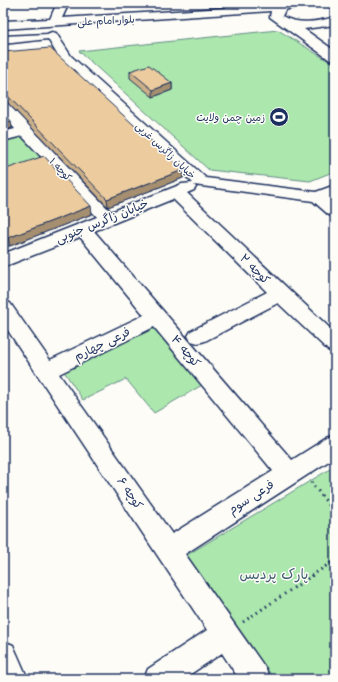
<svg xmlns="http://www.w3.org/2000/svg" width="338" height="682" font-family="'Shantell Sans','Playpen Sans Arabic',sans-serif">
  <style>
    .green { fill: #ace7ad; stroke: #648b86 }
    .lines { fill: none; stroke-linecap: round; stroke-linejoin: round }
    .minor-casing { stroke: #1b2f5e; stroke-width: 3 }
    .path { stroke: #1b2f5e; stroke-width: 3; stroke-dasharray: 1.5 4; stroke-linecap: butt }
    .minor { fill: #fdfcf7; fill-rule: evenodd }
    .wall { fill: #cbaf88; stroke: #1b2f5e }
    .shaded-wall { fill: #a58f6f; stroke: #1b2f5e }
    .building { fill: #eccc9e; stroke: #1b2f5e }
    .labels { text-anchor: middle; stroke-width: 3; stroke-linejoin: round; paint-order: stroke }
    .far-street-label { font-size: 10px; fill: #1b2f5e; stroke: #fdfcf7 }
    .far-poi-label { font-size: 10px; fill: #1b2f5e; stroke: #fdfcf7; text-anchor: end }
    .street-label { font-size: 12px; fill: #1b2f5e; stroke: #fdfcf7 }
    .near-park-label { font-size: 14px; fill: #3f5d72; stroke: #fdfcf7 }
  </style>
  <rect width="100%" height="100%" fill="#fdfcf7"/>
  <filter id="ink" filterUnits="userSpaceOnUse"><feTurbulence type="fractalNoise" baseFrequency=".025" numOctaves="2"/><feDisplacementMap in="SourceGraphic" scale="8" xChannelSelector="R" yChannelSelector="G"/><feConvolveMatrix kernelMatrix="1 2 1 2 8 2 1 2 1" color-interpolation-filters="sRGB"/></filter>
  <g filter="url(#ink)">
    <g class="green">
      <polygon points="278,30 335,65 335,171 310,181 209,170 79,51"/>
      <polygon points="20,135 46,163 3,178 3,140"/>
      <polygon points="155,328 202,385 154,413 126,379 83,400 63,370"/>
      <polygon points="335,466 335,679 274,679 187,555"/>
    </g>
    <g class="lines">
      <g class="minor-casing">
        <g id="minor">
          <path d="M55 3H67L68 5 62 18 304 3 302 5 285 10 282 16C298 25 317 22 335 17V25L304 29 335 51V61L330 60 270 17 271 11 3 29V21L50 19 56 5Z"/>
          <polygon points="322,3 335,3 335,8 324,5"/>
          <path d="M52 32 56 33 71 56 206 178 316 192 335 185V196L330 198 335 202V216L329 215 313 201 194 185 196 187 194 190 187 193 335 333V353L328 350 278 303 205 341 198 343 191 341 188 336 191 331 267 292 173 199 94 231 292 460 327 438 335 435V457L185 554 266 669 270 679H239L222 653 183 679H144L148 669 207 630 3 323V301L10 303 50 360 144 315 80 237 3 267V254L97 217 22 136 3 141V132L15 129 3 115V103L8 104 111 212 182 184 193 183 61 61 48 39 3 44V36L47 34ZM154 327 273 471 172 534 59 374Z"/>
          <polygon points="3,641 13,645 28,679 3,679"/>
        </g>
      </g>
      <g class="path">
        <polyline points="311,482 335,513"/>
        <polyline points="243,622 335,560"/>
      </g>
      <use href="#minor" class="minor"/>
    </g>
    <g class="wall">
      <polygon points="3,52 183,170 183,178 108,207 8,103 3,102"/>
      <polygon points="130,71 172,83 172,90 153,97 130,78"/>
      <polygon points="3,170 92,214 10,246 3,246"/>
    </g>
    <g class="shaded-wall">
      <polygon points="172,83 172,90 153,97 153,90"/>
      <polygon points="11,121 12,128 3,131 3,123"/>
      <polygon points="183,170 183,178 108,207 107,199"/>
      <polygon points="91,206 92,214 10,246 8,238"/>
    </g>
    <g class="building">
      <polygon points="50,48 183,170 107,199 7,95 3,95 3,52"/>
      <polygon points="149,65 172,83 153,90 130,71"/>
      <polygon points="3,111 11,121 3,123"/>
      <polygon points="44,156 91,206 8,238 3,239 3,170"/>
    </g>
  </g>
  <defs>
    <g id="stadium-disc" transform="scale(1)"><circle r="9.5" fill="#1b2f5e" stroke="#fdfcf7"/><path d="M0-5a6.5 5 0 1 0 0 10a6.5 5 0 1 0 0-10ZM-3.5-1.8h7v3.6h-7Z" fill="#fff"/></g>
  </defs>
  <g fill-rule="evenodd">
    <use href="#stadium-disc" x="279" y="117"/>
  </g>
  <g class="labels">
    <g class="far-street-label">
      <text transform="translate(106 20) rotate(-3)" y="4">بلوار امام علی</text>
      <text transform="translate(166 150) rotate(43)" y="4">خیابان زاگرس غربی</text>
      <text transform="translate(61 169) rotate(47)" y="4">کوچه ۱</text>
    </g>
    <g class="far-poi-label">
      <text x="265" y="121">زمین چمن ولایت</text>
    </g>
    <g class="street-label">
      <text transform="translate(102 221) rotate(-22)" y="4">خیابان زاگرس جنوبی</text>
      <text transform="translate(255 269) rotate(45)" y="4">کوچه ۲</text>
      <text transform="translate(102 344) rotate(-26)" y="4">فرعی چهارم</text>
      <text transform="translate(186 351) rotate(50)" y="4">کوچه ۴</text>
      <text transform="translate(130 493) rotate(56)" y="4">کوچه ۶</text>
      <text transform="translate(251 497) rotate(-33)" y="4">فرعی سوم</text>
    </g>
    <g class="near-park-label">
      <text x="274" y="579">پارک پردیس</text>
    </g>
  </g>
  <rect width="338" height="682" fill="none" stroke="#fdfcf7" stroke-width="16"/>
  <rect x="8" y="8" width="322" height="666" fill="none" stroke="#1b2f5e" stroke-width="1.5" filter="url(#ink)"/>
</svg>
